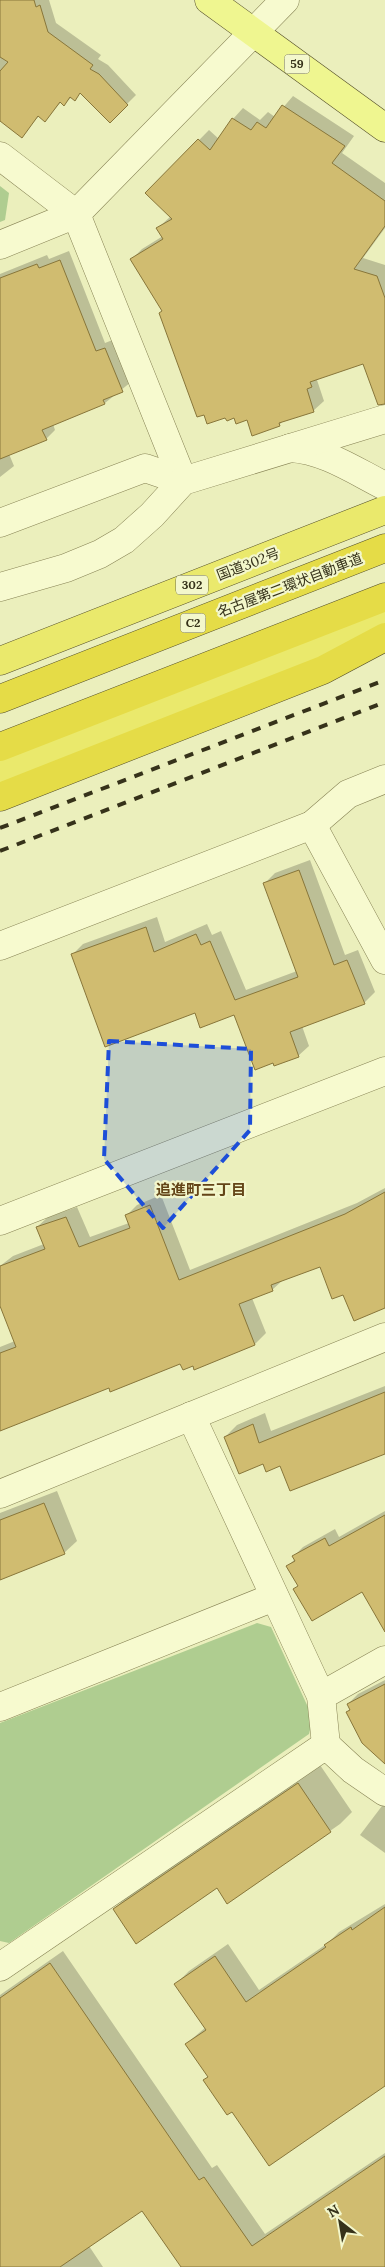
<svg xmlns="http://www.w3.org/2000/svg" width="385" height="2267" font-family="Lora,'Noto Sans JP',serif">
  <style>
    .green { fill: #afcd90 }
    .shadow { fill: #0003 }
    .building { fill: #d0bc70; stroke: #88763a }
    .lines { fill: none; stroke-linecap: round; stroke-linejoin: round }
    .minor-casing { stroke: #878355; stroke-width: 29 }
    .primary-casing { stroke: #544e2a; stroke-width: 29 }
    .trunk-casing { stroke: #544e2a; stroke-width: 29 }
    .motorway-casing { stroke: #544e2a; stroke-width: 29 }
    .minor { stroke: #f7facf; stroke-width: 28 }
    .primary { stroke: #eff690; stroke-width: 28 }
    .trunk { stroke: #eae96c; stroke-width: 28 }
    .motorway { stroke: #e5dc47; stroke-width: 28 }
    .rail { stroke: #36321a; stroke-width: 4; stroke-dasharray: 9 9; stroke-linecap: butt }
    .marked { fill: #1d4ed8; fill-opacity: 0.2; stroke: #1d4ed8; stroke-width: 4; stroke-dasharray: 10 6; stroke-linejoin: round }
    .labels { text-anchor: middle; stroke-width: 4.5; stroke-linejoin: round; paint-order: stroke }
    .shield { fill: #f3f7cc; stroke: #6f6d4f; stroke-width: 1 }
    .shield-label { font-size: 12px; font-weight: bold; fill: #36321a }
    .street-label { font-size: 14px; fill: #36321a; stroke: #f3f7cc }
    .neighbourhood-label { font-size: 15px; font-weight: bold; fill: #644518; stroke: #f3f7cc }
  </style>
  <rect width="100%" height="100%" fill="#ebefbc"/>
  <g class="green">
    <polygon points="0,186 9,193 5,220 0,222"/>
    <polygon points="257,1623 271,1627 313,1718 309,1734 9,1943 0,1941 0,1723"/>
  </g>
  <g class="shadow">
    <polygon points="0,0 49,0 56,23 101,55 98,59 108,65 136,95 110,121 81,92 74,99 72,97 64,104 61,102 45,120 39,116 21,136 0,120"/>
    <polygon points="293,96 354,136 342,153 385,183 385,228 363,258 385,265 385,355 319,378 317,380 324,401 313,411 284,420 279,425 235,417 163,311 131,260 142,249 163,236 158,228 171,216 147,193 209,130 219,139 233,119 243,108 260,120 268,112 275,117"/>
    <polygon points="69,251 105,343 115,339 131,382 105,403 53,424 55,430 46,439 9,454 14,466 0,477 0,274 47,255 49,259"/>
    <polygon points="310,860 345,955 358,950 375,992 364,1003 302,1026 309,1046 298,1056 235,1013 196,1012 72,955 83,944 157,917 165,942 207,924 212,935 221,931 246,990 297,971 264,884 275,873"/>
    <polygon points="385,1188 385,1307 344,1293 321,1266 283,1280 272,1290 252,1298 266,1333 255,1344 193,1365 181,1362 110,1387 0,1430 0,1347 15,1341 0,1303 0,1266 13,1256 44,1244 37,1227 48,1217 77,1207 90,1237 129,1223 126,1216 137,1205 161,1195 190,1270 357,1203"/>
    <polygon points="385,1386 385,1453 281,1465 264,1463 225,1437 237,1425 265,1413 271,1431"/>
    <polygon points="57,1491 77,1541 64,1553 0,1579 0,1513"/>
    <polygon points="385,1511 385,1628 363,1591 299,1585 288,1566 295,1559 294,1556 303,1547 335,1529 339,1537"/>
    <polygon points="385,1680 385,1762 347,1712 350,1709 348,1704 358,1694"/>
    <polygon points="320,1765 352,1812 340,1824 228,1902 217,1887 114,1909 127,1897"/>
    <polygon points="385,1802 385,1853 360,1835"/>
    <polygon points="385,1904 385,2085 232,2110 205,2080 208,2076 186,2044 206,2027 176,1984 189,1971 228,1944 259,1990 328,1943 339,1932"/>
    <polygon points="63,1951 212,2168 217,2165 265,2234 385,2153 385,2267 183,2267 142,2209 89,2246 103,2267 0,2267 0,1995"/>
  </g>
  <g class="building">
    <polygon points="0,0 34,0 36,7 40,5 48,32 93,65 90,69 99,74 128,105 110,123 80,93 75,101 70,97 64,106 60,102 45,122 38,116 22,138 0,121 0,71 8,62 0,57"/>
    <polygon points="282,105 345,146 332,163 385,201 385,226 354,269 377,276 385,298 385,404 378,405 363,364 310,382 312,387 307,389 314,412 279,423 280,426 252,436 247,420 236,424 234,418 227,421 225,418 207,424 204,415 197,417 159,313 162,311 130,259 163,239 156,228 172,219 145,193 198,139 210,150 232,118 251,130 257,122 266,128"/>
    <polygon points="60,260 96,351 105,348 123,392 103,400 105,404 42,430 47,440 0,459 0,278 37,264 39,268"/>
    <polygon points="299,870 334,965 347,960 365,1004 290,1032 299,1057 274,1066 273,1063 255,1070 234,1015 200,1028 195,1013 105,1047 71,954 146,927 154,952 196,934 201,945 210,941 235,1000 298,977 263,883"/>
    <polygon points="385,1192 385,1308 354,1321 343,1295 332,1299 320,1267 271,1285 273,1291 239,1304 255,1345 194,1370 193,1366 183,1370 180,1364 110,1392 109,1388 0,1431 0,1353 16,1347 0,1306 0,1266 45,1249 36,1227 66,1217 79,1247 130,1228 125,1215 150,1205 179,1280 345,1214"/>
    <polygon points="385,1392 385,1454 290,1491 280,1466 266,1472 263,1464 239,1474 224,1437 253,1424 259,1443"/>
    <polygon points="44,1503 65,1554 0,1580 0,1520"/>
    <polygon points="385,1515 385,1632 362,1592 312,1621 293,1589 298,1586 286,1566 295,1561 292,1556 325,1538 329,1546"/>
    <polygon points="385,1684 385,1764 362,1743 346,1712 350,1710 347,1704"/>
    <polygon points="298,1783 331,1832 227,1904 217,1888 136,1944 113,1909"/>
    <polygon points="385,1907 385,2086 269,2166 232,2112 227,2115 203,2080 208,2077 185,2044 206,2030 174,1984 215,1956 246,2002 326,1947 324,1945 351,1927 352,1930"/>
    <polygon points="50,1963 199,2180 204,2177 252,2246 385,2156 385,2267 181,2267 142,2211 60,2267 0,2267 0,1998"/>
  </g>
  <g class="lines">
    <g class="minor-casing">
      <g id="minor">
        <polyline points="0,156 76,214 183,481"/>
        <polyline points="0,245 76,214 285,0"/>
        <path d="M290 448C325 450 355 471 385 486"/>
        <polyline points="0,523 145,468 183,481"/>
        <polyline points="0,587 66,568 100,554 124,540 152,515 183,481 385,419"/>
        <polyline points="312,825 385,960"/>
        <polyline points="0,946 312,825 348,794 385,779"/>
        <polyline points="0,1221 385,1071"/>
        <polyline points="191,1416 321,1696 326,1745"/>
        <polyline points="0,1494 385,1337"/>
        <polyline points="321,1696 385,1660"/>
        <polyline points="0,1707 274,1597"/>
        <polyline points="0,1967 326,1745 353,1770 385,1792"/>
      </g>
    </g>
    <g class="primary-casing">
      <polyline id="primary" points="209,0 385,128"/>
    </g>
    <g class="trunk-casing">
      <g id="trunk">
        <polyline points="0,661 385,510"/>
        <polyline points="0,774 385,624"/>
      </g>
    </g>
    <g class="motorway-casing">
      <g id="motorway">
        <polyline points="0,699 385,548"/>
        <polyline points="0,747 385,597"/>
        <polyline points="0,797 323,670 385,637"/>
      </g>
    </g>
    <use href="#minor" class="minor"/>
    <use href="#primary" class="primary"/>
    <use href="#trunk" class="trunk"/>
    <use href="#motorway" class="motorway"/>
    <g class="rail">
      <polyline points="0,828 385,680"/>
      <polyline points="0,851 385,702"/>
    </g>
  </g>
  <path class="marked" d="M109 1041 251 1049 250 1130 163 1228 104 1159Z"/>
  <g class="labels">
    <g class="shield">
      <rect x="284.5" y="54.5" width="25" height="19" rx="4"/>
      <rect x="176" y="575.5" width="32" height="19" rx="4"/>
      <rect x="180.5" y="613.5" width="25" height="19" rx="4"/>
    </g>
    <g class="shield-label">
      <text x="297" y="68">59</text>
      <text x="192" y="589">302</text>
      <text x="193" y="627">C2</text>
    </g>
    <g class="street-label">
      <text transform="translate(248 564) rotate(-21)" y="5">国道302号</text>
      <text transform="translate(290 585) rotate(-21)" y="5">名古屋第二環状自動車道</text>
    </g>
    <g class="neighbourhood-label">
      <text x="201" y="1195">追進町三丁目</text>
    </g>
  </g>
  <g transform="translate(340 2222) rotate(329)" stroke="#f3f7cc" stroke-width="4" paint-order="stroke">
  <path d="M0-4L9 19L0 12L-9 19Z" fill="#36321a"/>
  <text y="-8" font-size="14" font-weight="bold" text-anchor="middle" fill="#36321a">N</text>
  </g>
</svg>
